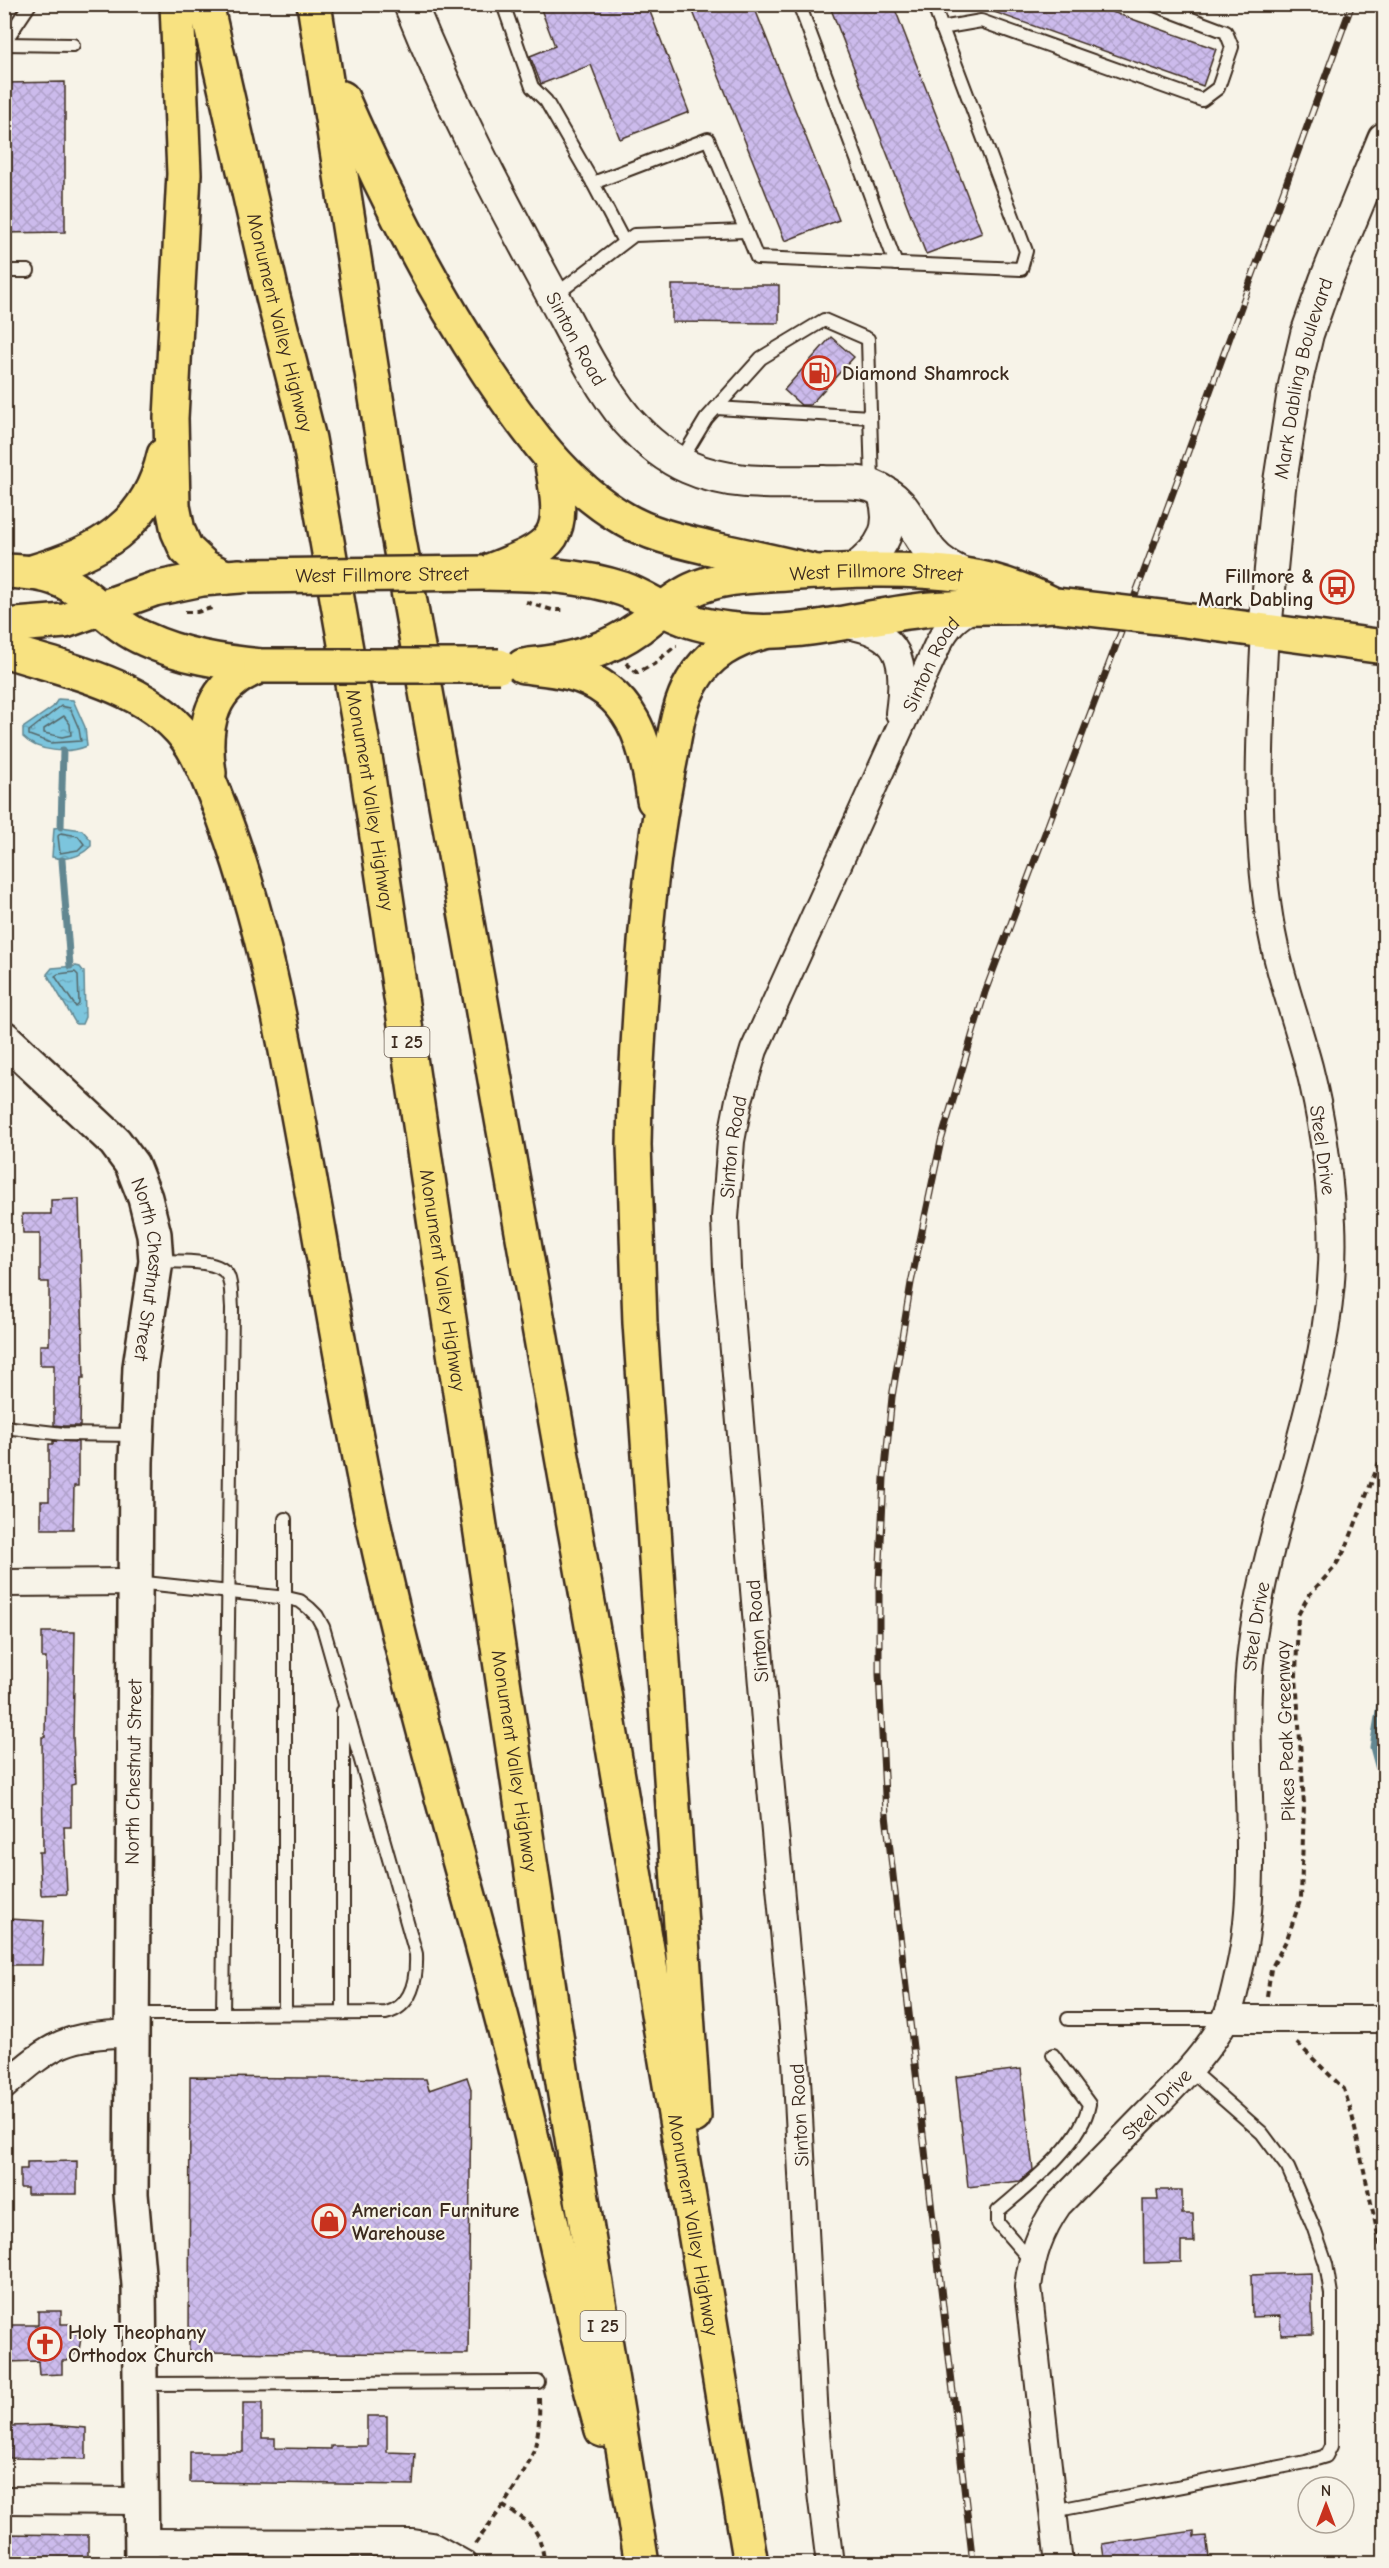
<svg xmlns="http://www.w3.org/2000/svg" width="1389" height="2568" font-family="'Comic Neue',sans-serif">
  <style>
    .water { fill: url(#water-ripples); stroke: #628791; stroke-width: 1.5 }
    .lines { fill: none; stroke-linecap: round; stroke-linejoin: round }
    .shore { stroke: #55686a; stroke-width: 1.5 }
    .stream { stroke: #628791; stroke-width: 7 }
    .building { fill: url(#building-cross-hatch); stroke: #3b2a1e; stroke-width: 1.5 }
    .service-casing { stroke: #3b2a1e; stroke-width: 16 }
    .minor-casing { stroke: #3b2a1e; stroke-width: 30 }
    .tertiary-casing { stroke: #3b2a1e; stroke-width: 36 }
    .secondary-casing { stroke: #3b2a1e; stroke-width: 38 }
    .primary-casing { stroke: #3b2a1e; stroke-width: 38 }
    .motorway-casing { stroke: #3b2a1e; stroke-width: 38 }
    .path { stroke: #3b2a1e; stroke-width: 4; stroke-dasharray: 6 4.5; stroke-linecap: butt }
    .service { stroke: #f7f3e8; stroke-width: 12 }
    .minor { stroke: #f7f3e8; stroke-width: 26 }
    .tertiary { stroke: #f7f3e8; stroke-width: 32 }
    .secondary { stroke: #f7f3e8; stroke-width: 33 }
    .primary { stroke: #f8e281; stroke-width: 33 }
    .motorway { stroke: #f8e281; stroke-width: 33 }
    .rail-casing { stroke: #3b2a1e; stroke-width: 7 }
    .rail { stroke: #f7f3e8; stroke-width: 4.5; stroke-dasharray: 14; stroke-linecap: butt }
    .primary-bridge-casing { stroke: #3b2a1e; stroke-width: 38; stroke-linecap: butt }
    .primary-bridge { stroke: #f8e281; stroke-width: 33 }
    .labels { text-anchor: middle; stroke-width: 4.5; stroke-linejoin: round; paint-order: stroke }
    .shield { fill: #f7f3e8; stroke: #73665b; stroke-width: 1.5 }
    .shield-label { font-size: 18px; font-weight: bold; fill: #3b2a1e }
    .street-label { font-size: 20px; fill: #3b2a1e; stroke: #f7f3e8 }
    .poi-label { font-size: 20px; font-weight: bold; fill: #3b2a1e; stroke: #f7f3e8; text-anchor: start }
  </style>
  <defs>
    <pattern id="water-ripples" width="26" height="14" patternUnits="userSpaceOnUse" patternTransform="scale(1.5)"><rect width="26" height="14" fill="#7cc5dd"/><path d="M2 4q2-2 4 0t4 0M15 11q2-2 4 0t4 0" fill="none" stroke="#6ca9bd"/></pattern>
    <pattern id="building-cross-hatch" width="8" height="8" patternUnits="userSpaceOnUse" patternTransform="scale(1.5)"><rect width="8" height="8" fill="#ccbbec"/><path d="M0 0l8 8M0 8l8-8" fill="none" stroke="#b0a1ca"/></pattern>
  </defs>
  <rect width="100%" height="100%" fill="#f7f3e8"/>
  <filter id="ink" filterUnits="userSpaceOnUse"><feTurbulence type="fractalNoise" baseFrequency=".0167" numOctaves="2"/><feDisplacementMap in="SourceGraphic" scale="12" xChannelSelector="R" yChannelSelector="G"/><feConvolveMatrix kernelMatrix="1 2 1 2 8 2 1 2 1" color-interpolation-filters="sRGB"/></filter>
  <g filter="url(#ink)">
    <g class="water">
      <path d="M58 699 73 700 85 727 87 746C69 754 37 752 23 737V728L53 707Z"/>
      <path d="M61 827 82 830 91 840V846C80 857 67 861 52 857L54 828Z"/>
      <polygon points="76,966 80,967 84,972 85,1017 82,1024 76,1024 47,974 52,968"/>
    </g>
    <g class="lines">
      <g class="shore">
        <polygon points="61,706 70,708 79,729 81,741 51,743 29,735 29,731"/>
        <polygon points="64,716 70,724 71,735 62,737 44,733 44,729"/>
        <polygon points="61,833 78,836 84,844 78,850 60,853 58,836"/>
        <polygon points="75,972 78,975 79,1004 76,1007 55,976 58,974"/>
      </g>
      <g class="stream">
        <polyline points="61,827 63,750"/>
        <polyline points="62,860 70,966"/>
        <polyline points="1384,1681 1373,1747 1384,1788"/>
      </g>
    </g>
    <g class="building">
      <polygon points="539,4 647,4 689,112 620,139 591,65 541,84 530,56 555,46"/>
      <polygon points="690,4 753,4 839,220 785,241"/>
      <polygon points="829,4 893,4 982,233 926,254"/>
      <polygon points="980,4 1090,4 1216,49 1203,86 980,7"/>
      <polygon points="65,82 65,232 4,233 4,83"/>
      <polygon points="672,285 779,285 779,323 672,322"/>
      <polygon points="831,337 854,357 810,405 801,405 784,390"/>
      <polygon points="79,1199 84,1378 81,1378 80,1426 64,1426 54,1425 54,1365 40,1365 40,1345 49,1345 49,1282 40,1282 40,1233 23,1233 22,1214 51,1214 51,1200"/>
      <polygon points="53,1441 78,1442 78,1486 74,1486 73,1529 41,1529 41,1501 49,1501 49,1444 53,1444"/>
      <polygon points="42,1632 75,1632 73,1737 75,1784 71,1785 71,1827 64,1827 67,1894 41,1895 39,1852 43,1852 42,1737 45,1737 46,1658 42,1658"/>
      <polygon points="8,1919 44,1921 42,1965 6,1965"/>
      <polygon points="1021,2069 1033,2170 1020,2181 968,2187 956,2077"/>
      <polygon points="190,2077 426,2079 429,2090 467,2077 471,2089 468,2354 189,2352"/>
      <polygon points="77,2161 77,2194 27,2194 27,2188 20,2188 20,2169 27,2169 27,2162"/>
      <polygon points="1157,2190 1182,2190 1182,2214 1193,2214 1194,2242 1181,2242 1181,2262 1144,2263 1143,2200 1158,2200"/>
      <polygon points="1311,2273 1313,2334 1281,2335 1280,2316 1252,2317 1251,2275"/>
      <polygon points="38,2311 61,2311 61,2324 72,2324 72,2330 81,2338 79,2350 67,2361 62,2361 62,2374 39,2375 38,2361 8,2362 7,2325 38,2325"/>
      <polygon points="243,2403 262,2403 262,2438 275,2438 275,2448 331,2449 331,2446 367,2446 367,2416 387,2416 387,2452 415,2453 413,2485 190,2482 190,2452 243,2452"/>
      <polygon points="51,2425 86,2428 86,2459 10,2458 9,2426"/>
      <polygon points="1194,2531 1194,2537 1206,2536 1210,2564 1105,2564 1102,2544"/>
      <polygon points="4,2534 88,2535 88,2563 4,2564"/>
    </g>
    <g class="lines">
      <g class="service-casing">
        <g id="service">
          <polyline points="503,4 532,87 546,101 593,183 708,139 757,258 1021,269 1026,251 933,4"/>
          <polyline points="799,4 896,264"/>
          <polyline points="941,28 981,21 1202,100 1218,88 1232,47 1226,32 1152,4"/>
          <polyline points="4,43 30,4"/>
          <polyline points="4,44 73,45"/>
          <polyline points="593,183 624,242"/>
          <polyline points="4,271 28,271"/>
          <polyline points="554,296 634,235 745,231"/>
          <polyline points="716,408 870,417"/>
          <polyline points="680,462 706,419 761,358 824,320 868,339 872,485"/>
          <polyline points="4,1427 63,1434 135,1435"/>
          <path d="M136 1582 287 1598 300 1601 309 1608 317 1616 323 1627 416 1954C417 1979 412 2007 386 2013L223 2014 232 1308C231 1298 232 1285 228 1276 220 1258 174 1262 157 1261"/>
          <polyline points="343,1711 343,2013"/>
          <polyline points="285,2013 285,1519"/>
          <polyline points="134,2014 223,2014"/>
          <polyline points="1068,2019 1225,2019"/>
          <path d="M1031 2261 998 2223V2211C1028 2185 1082 2144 1089 2104L1053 2055"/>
          <polyline points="141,2384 538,2382"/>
          <polyline points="1053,2511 1306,2462 1326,2456 1331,2446 1331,2294 1326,2264 1313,2226 1288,2168 1262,2133 1189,2069"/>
        </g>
      </g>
      <g class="minor-casing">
        <g id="minor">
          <path d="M845 625C902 633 906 661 899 713"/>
          <polyline points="4,1583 135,1582"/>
          <polyline points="1226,2019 1384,2019"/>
          <path d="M4 2086C54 2042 65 2036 132 2033"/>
          <polyline points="4,2500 142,2501"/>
          <polyline points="143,2542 413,2543 432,2546 464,2564"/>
          <path id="s1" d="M830 2564 821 2493 815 2419 796 2060 768 1756 727 1268 725 1218 731 1141 739 1100 754 1050 938 644C947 627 956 616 974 608"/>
          <path id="s2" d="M1059 2564 1028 2287C1032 2255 1040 2231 1058 2205 1087 2175 1116 2146 1145 2116 1172 2089 1207 2054 1225 2020 1231 2009 1234 1993 1237 1980 1261 1886 1244 1785 1248 1689 1255 1530 1340 1384 1332 1223 1329 1170 1322 1118 1309 1067 1296 1018 1278 971 1270 922 1254 826 1260 727 1265 630"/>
        </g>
      </g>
      <g class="tertiary-casing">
        <g id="tertiary">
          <path id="s3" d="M410 4C449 101 497 193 547 285 572 330 595 381 628 421 645 440 665 457 688 467 730 486 778 482 823 482 838 483 857 480 872 486 908 500 910 526 931 552 940 563 952 569 964 575"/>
          <path d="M854 570C883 549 896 527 883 492"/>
          <path id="s4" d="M1265 630 1279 488 1295 385 1307 334 1326 280 1384 139"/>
        </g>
      </g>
      <g class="secondary-casing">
        <g id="secondary">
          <path id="s5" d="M4 1038 115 1142 132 1165 145 1198 154 1234 156 1261 140 1367 136 1462 131 2194 139 2285 142 2564"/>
        </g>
      </g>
      <g class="primary-casing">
        <g id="primary">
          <path d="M4 571C27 572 51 573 71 586 97 602 116 627 145 639 181 656 222 662 261 666"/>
          <path d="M484 573C530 574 578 574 623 589 643 596 660 609 680 617 698 625 718 628 737 630 800 637 860 617 922 610 965 605 1009 609 1053 605"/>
          <polyline points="1177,619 1384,647"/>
          <polyline points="4,626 65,621 154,589 202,579 240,576"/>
          <path id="s6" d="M529 665C568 662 608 650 640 627 657 614 673 599 692 590 721 576 755 576 786 574 845 570 905 567 964 575 996 579 1026 591 1055 605"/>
        </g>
      </g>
      <g class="motorway-casing">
        <g id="motorway">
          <polyline points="177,4 184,174 171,418 173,506 178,531 186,549 205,567 225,577"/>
          <path id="s7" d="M206 4 273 297 309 439 366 763 564 2089 642 2564"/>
          <path id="s8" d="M314 4 394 512 600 1670 751 2564"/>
          <path d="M342 98C384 194 431 287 489 374 526 429 565 485 624 519 653 536 686 542 718 550 751 557 783 564 816 572"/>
          <path d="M32 572C97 553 148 527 164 455"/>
          <path d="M484 573C558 545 567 540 551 460"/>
          <path d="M4 650C68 671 154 686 192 746 206 769 214 794 224 818 256 904 276 993 292 1083 318 1218 339 1354 366 1488 404 1677 462 1863 510 2049 543 2175 567 2304 602 2430"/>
          <path d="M523 666C539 668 554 669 570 673 632 689 647 743 654 800"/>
          <path d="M209 773C202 725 210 684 261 666"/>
          <path d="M694 2116 640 1323 634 1145 635 1100C641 988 647 870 670 761 675 735 678 705 692 682 708 654 733 640 764 632"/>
        </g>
      </g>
      <g class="path">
        <polyline points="526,602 552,610 566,610"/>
        <polyline points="185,612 197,612 215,607"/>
        <polyline points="626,663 637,673 654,664 675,646 677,646"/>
        <polyline points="1267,1996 1271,1969 1287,1939 1301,1898 1304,1805 1296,1676 1298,1615 1309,1595 1334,1568 1346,1548 1384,1450"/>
        <polyline points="1297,2043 1344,2089 1352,2115 1384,2263"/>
        <path d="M539 2398C541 2451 530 2462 503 2506 534 2525 539 2527 545 2564"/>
        <polyline points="475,2544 503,2506"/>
      </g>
      <use href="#service" class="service"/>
      <use href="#minor" class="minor"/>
      <use href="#tertiary" class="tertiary"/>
      <use href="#secondary" class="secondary"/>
      <use href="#primary" class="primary"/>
      <use href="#motorway" class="motorway"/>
      <g class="rail-casing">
        <polyline id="rail" points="973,2564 886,1815 879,1674 879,1584 884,1478 892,1397 911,1283 941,1141 985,992 1149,558 1352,4"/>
      </g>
      <use href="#rail" class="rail"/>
      <g class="primary-bridge-casing">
        <g id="primary-bridge">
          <path id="s9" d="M248 576 484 573"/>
          <polyline points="1055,605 1177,619"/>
          <polyline points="261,666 499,666"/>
        </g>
      </g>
      <use href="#primary-bridge" class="primary-bridge"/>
    </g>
  </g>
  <defs>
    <g id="fuel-ring" transform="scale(1.725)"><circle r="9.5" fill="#f7f3e8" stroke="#c8321e" stroke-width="1.5"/><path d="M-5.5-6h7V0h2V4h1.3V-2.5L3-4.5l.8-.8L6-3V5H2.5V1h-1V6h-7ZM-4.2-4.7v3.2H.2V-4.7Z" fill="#c8321e"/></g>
    <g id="bus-ring" transform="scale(1.725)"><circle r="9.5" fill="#f7f3e8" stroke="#c8321e" stroke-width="1.5"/><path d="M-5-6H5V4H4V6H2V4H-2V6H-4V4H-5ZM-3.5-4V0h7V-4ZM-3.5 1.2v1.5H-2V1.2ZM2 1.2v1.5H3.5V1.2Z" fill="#c8321e"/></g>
    <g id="shop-ring" transform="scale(1.725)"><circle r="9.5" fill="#f7f3e8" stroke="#c8321e" stroke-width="1.5"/><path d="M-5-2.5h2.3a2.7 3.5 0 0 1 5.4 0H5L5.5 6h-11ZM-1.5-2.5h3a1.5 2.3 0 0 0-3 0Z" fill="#c8321e"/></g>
    <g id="church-ring" transform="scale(1.725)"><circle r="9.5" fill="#f7f3e8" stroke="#c8321e" stroke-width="1.5"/><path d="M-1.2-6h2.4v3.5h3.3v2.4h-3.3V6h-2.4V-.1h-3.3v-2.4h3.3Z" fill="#c8321e"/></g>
  </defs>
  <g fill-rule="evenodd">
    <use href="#fuel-ring" x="819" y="373"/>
    <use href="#bus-ring" x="1337" y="587"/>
    <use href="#shop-ring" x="329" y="2221"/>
    <use href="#church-ring" x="45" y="2344"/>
  </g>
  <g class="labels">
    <g class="shield">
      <rect x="384.5" y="1027" width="45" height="30" rx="4.5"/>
      <rect x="580.5" y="2311" width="45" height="30" rx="4.5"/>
    </g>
    <g class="shield-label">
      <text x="407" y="1048">I 25</text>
      <text x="603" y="2332">I 25</text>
    </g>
    <g class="street-label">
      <text dy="7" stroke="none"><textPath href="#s7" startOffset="327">Monument Valley Highway</textPath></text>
      <text dy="7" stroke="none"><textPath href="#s3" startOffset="374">Sinton Road</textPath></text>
      <text dy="7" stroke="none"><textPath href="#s4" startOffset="255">Mark Dabling Boulevard</textPath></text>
      <text dy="7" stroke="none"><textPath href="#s9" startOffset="134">West Fillmore Street</textPath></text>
      <text dy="7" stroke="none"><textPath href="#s6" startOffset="369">West Fillmore Street</textPath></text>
      <text dy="7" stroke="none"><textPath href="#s1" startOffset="1946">Sinton Road</textPath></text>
      <text dy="7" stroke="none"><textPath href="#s7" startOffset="813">Monument Valley Highway</textPath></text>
      <text dy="7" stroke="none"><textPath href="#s1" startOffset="1422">Sinton Road</textPath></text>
      <text transform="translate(1323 1150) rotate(82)" y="7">Steel Drive</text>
      <text dy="7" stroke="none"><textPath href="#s5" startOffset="288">North Chestnut Street</textPath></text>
      <text dy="7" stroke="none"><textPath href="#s7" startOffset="1299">Monument Valley Highway</textPath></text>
      <text dy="7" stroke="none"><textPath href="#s2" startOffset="1014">Steel Drive</textPath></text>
      <text transform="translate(757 1631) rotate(-95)" y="7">Sinton Road</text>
      <text transform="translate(1285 1731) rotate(-92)" y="7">Pikes Peak Greenway</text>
      <text dy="7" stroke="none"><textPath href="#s7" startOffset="1785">Monument Valley Highway</textPath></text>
      <text transform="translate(133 1772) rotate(-89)" y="7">North Chestnut Street</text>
      <text dy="7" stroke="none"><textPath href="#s2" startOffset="508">Steel Drive</textPath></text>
      <text transform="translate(799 2115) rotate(-93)" y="7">Sinton Road</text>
      <text dy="7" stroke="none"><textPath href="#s8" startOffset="2253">Monument Valley Highway</textPath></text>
    </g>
    <g class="poi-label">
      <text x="842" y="380">Diamond Shamrock</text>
      <text x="1314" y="583" text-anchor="end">Fillmore &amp;<tspan x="1314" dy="23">Mark Dabling</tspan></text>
      <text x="352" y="2217">American Furniture<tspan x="352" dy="23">Warehouse</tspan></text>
      <text x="68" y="2339">Holy Theophany<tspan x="68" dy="23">Orthodox Church</tspan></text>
    </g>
  </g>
  <rect width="1389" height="2568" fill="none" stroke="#f7f3e8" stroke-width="24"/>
  <rect x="12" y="12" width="1365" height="2544" fill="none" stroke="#3b2a1e" stroke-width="2" filter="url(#ink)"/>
  <g transform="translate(1326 2505)"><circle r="28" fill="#f7f3e8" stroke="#aca397" stroke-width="1.5"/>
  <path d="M0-4.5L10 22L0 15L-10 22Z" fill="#c8321e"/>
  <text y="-9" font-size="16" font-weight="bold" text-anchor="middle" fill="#3b2a1e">N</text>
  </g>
</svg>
